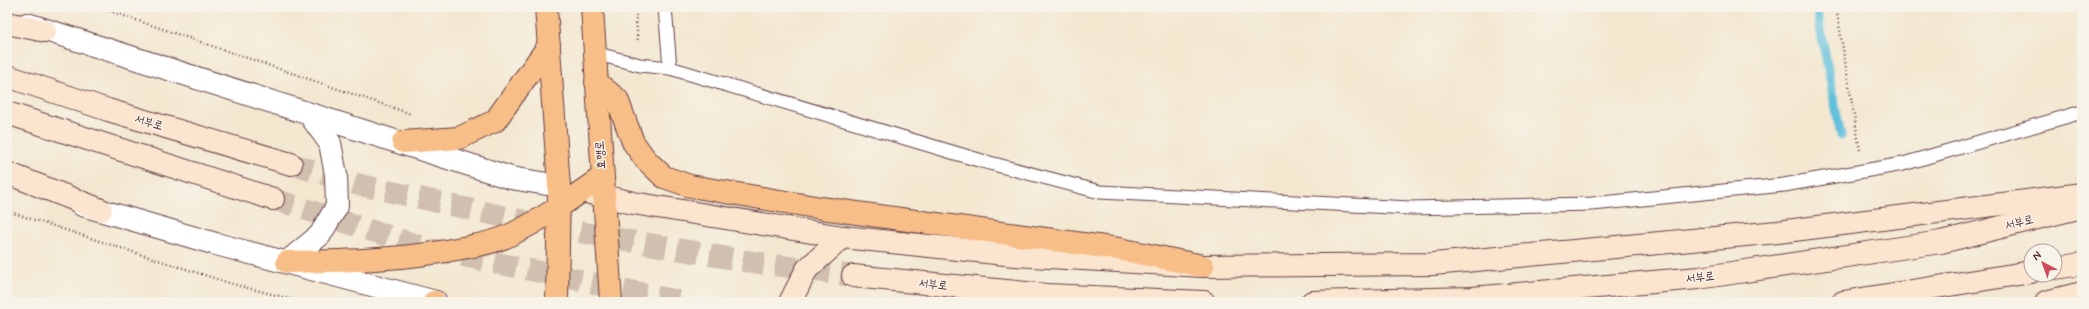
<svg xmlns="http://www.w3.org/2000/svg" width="2089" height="309" font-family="Mynerve,'Poor Story',sans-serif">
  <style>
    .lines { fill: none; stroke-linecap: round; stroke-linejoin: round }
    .stream { stroke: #5dbfdb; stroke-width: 9 }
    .secondary-tunnel { stroke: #d1bfaf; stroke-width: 22; stroke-dasharray: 22 11; stroke-linecap: butt }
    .service-casing { stroke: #633d44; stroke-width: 15 }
    .tertiary-casing { stroke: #633d44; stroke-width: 24 }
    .secondary-casing { stroke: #633d44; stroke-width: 24 }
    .primary-casing { stroke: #633d44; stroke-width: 24 }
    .path { stroke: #633d44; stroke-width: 2.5; stroke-dasharray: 1 3; stroke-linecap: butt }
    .service { stroke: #fff; stroke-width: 13 }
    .tertiary { stroke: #fff; stroke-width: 22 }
    .secondary { stroke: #fce5cf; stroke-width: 22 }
    .primary { stroke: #f7be87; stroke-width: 22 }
    .labels { text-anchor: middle; stroke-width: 3; stroke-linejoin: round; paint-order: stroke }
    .street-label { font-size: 12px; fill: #4a1f2b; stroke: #f7f3e8 }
  </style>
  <rect width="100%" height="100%" fill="#f7f3e8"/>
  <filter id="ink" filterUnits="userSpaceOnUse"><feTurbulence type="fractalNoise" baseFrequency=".025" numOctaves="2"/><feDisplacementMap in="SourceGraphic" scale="8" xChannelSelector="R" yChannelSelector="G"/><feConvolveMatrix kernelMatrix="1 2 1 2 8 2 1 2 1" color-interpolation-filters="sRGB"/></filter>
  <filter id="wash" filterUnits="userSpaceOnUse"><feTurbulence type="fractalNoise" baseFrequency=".012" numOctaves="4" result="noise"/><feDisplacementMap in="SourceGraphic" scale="16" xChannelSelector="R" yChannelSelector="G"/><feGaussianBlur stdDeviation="0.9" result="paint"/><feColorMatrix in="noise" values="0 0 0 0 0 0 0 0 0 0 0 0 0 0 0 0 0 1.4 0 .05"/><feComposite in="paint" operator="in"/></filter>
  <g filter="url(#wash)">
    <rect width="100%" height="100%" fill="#f3e7d0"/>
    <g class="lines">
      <polyline class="stream" points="1816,7 1841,136"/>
    </g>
  </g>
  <g filter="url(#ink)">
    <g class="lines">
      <g class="secondary-tunnel">
        <polyline points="291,164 356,184 551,227 745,261 853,276"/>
        <polyline points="273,199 426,248 683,302"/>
      </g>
      <g class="service-casing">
        <g id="service">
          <polyline points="665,7 670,68"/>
          <polyline points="594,53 640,65 670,68 982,161 1100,192 1410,208 1592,204 1784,185 1903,164 2082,112"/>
        </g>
      </g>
      <g class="tertiary-casing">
        <g id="tertiary">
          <polyline points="27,24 511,178 559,186"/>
          <polyline points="82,205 216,244 436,302"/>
          <polyline points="287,262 320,235 337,206 336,175 330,143 309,114"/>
        </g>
      </g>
      <g class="secondary-casing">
        <g id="secondary">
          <polyline points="7,23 45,31"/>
          <polyline points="7,76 108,110 291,164"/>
          <polyline points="7,113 273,199"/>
          <polyline points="7,173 101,210"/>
          <polyline points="586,192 633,203 843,237 1015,255 1203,266 1433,264 1778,232 2082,194"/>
          <polyline points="2055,268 2082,264"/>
          <polyline points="853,276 1047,295 1204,302"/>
          <polyline points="790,302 807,269 843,237"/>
          <polyline points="1312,302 1472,298 1698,278 1941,242 2082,207"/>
          <polyline points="1843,302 2031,272"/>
          <polyline points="2046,302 2082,293"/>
        </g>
      </g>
      <g class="primary-casing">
        <g id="primary">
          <polyline points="546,7 559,186 557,302"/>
          <polyline points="592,7 611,302"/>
          <polyline points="596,82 617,99 633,142 646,160 664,177 690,186 821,208 1119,249 1203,266"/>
          <polyline points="403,142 459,138 495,121 549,45"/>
          <path d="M287 262C346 261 404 260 462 248 478 245 497 242 512 234 542 220 575 196 602 177"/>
          <polyline points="434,302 435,302"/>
        </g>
      </g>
      <g class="path">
        <polyline points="98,7 411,114"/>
        <polyline points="635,7 638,43"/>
        <polyline points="1836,7 1860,151"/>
        <polyline points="7,211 229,283 302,302"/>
      </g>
      <use href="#service" class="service"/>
      <use href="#tertiary" class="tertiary"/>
      <use href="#secondary" class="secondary"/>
      <use href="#primary" class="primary"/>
    </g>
  </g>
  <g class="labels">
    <g class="street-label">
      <text transform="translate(149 122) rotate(16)" y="4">서부로</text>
      <text transform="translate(600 155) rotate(-94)" y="4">효행로</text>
      <text transform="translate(2019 222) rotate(-14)" y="4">서부로</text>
      <text transform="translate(1700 277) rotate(-7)" y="4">서부로</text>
      <text transform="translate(933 284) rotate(6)" y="4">서부로</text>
    </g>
  </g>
  <rect width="2089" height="309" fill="none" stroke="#f7f3e8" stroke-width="24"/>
  <g transform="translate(2043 263) rotate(319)"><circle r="19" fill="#f7f3e8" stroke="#b29e9c"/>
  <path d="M0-3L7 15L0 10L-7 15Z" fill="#d1495b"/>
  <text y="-6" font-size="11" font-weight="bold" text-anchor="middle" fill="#4a1f2b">N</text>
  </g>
</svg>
